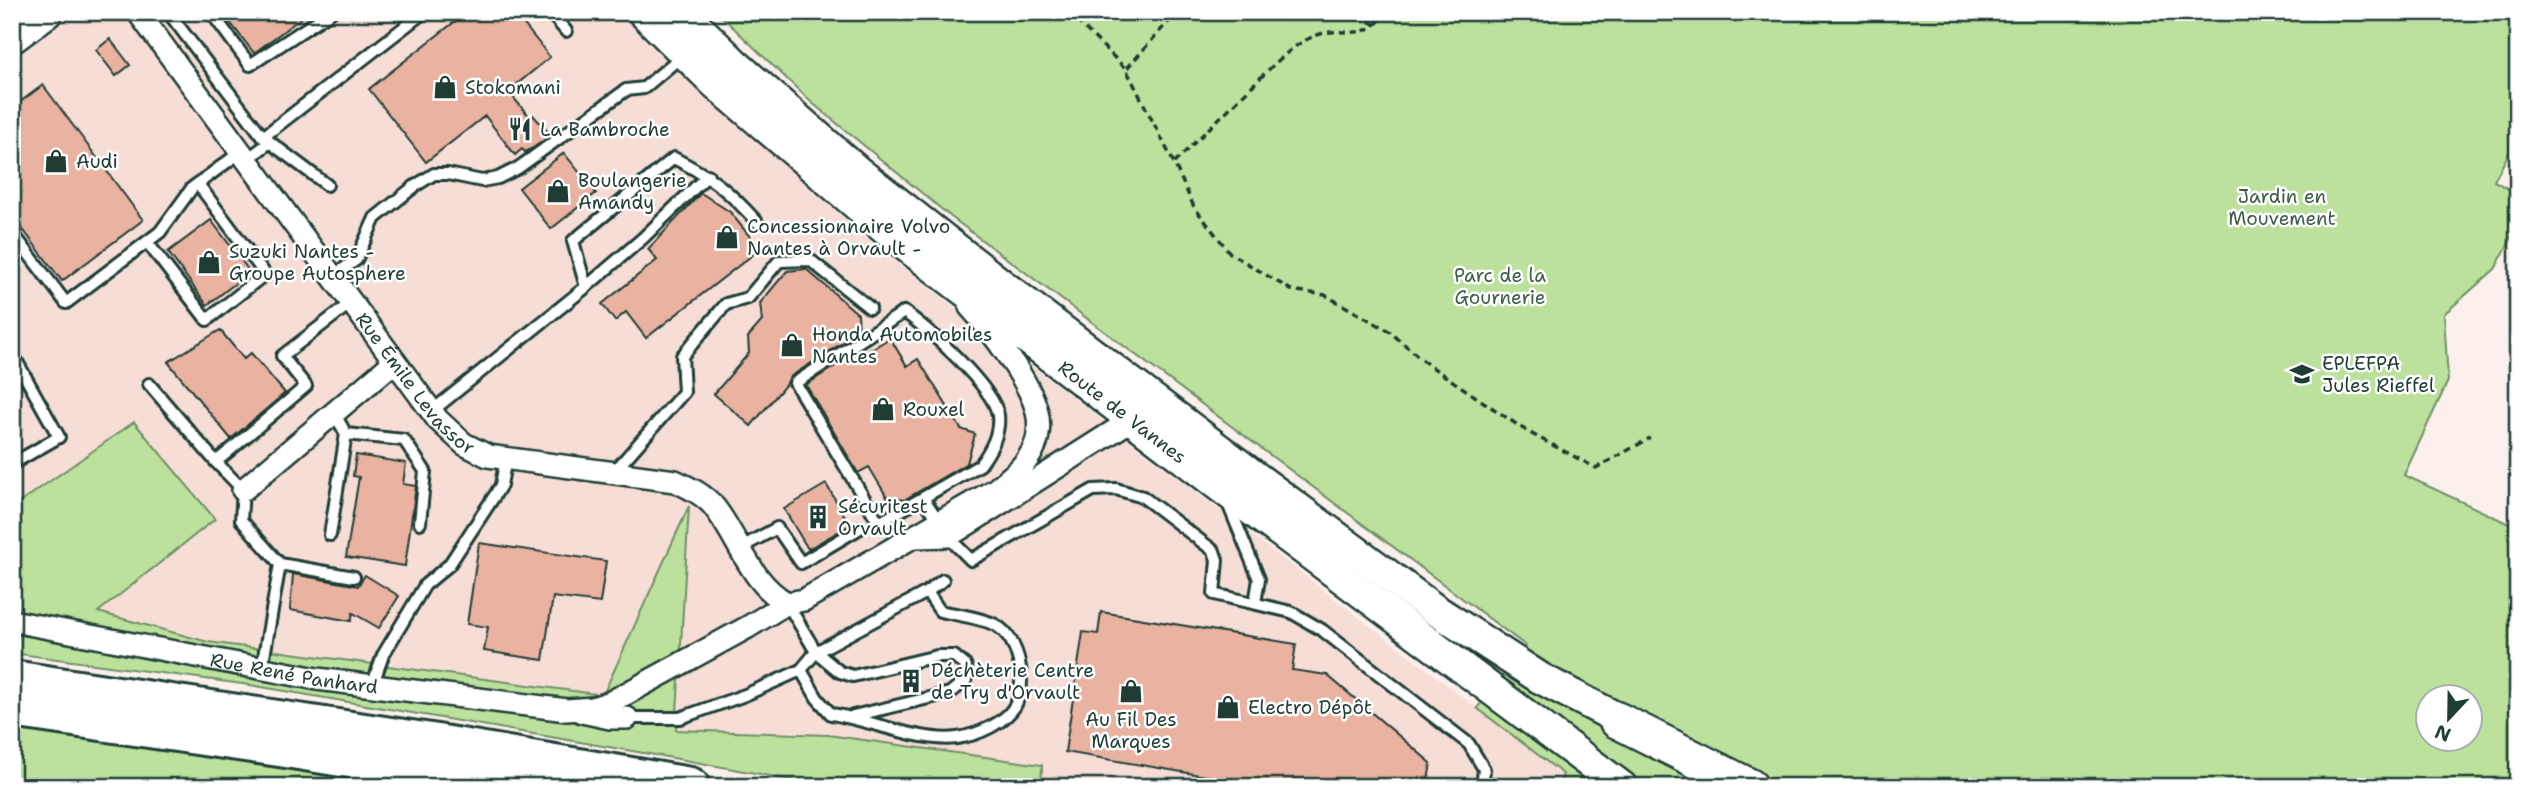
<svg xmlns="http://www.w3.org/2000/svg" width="2530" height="799" font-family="'Shantell Sans',sans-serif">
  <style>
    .built { fill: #f6ddd6 }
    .green { fill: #bce19c; stroke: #6e8f68; stroke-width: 2; fill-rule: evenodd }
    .building { fill: #eab2a1; stroke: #1f3d34; stroke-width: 2 }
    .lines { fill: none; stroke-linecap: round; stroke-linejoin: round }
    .service-casing { stroke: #1f3d34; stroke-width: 16 }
    .minor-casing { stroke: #1f3d34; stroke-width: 26 }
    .secondary-casing { stroke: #1f3d34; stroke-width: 35 }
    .trunk-casing { stroke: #1f3d34; stroke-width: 40 }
    .motorway-casing { stroke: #1f3d34; stroke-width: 44 }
    .path { stroke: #1f3d34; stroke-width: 3.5; stroke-dasharray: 7 5; stroke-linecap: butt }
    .service { stroke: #fff; stroke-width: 10 }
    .minor { stroke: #fff; stroke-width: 21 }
    .secondary { stroke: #fff; stroke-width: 30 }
    .trunk { stroke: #fff; stroke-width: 35 }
    .motorway { stroke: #fff; stroke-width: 38 }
    .labels { text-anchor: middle; stroke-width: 5; stroke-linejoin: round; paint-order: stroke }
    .poi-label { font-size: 19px; fill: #1f3d34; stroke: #fff; text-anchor: start }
    .park-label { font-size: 19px; fill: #3e5e49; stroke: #fff }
    .street-label { font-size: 19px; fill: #1f3d34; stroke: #fff }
  </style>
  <rect width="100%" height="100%" fill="#fbf0ec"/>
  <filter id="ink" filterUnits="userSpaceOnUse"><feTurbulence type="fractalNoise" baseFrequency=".0143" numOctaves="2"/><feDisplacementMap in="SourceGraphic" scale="14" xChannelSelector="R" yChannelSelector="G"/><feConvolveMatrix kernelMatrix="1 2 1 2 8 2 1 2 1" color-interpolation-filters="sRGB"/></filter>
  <g filter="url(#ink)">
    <polygon class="built" points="12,12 629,12 700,84 868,240 1563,774 1559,787 1041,787 1041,765 828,735 675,730 688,509 604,695 208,642 97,612 12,508"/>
    <g class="green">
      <path d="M717 12H2518V136L2494 181 2518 194V226L2495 269 2444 314 2448 381 2404 475 2518 528V787H1559L1563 774 1477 708 1526 646 951 217 811 102ZM2428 698H2470V740H2428Z"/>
      <polygon points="134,422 215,519 98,612 208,642 603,695 689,506 676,730 828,735 1042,765 1041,787 829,787 690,761 250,685 12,653 12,508"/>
      <polygon points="12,728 410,787 12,787"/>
    </g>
    <g class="building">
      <polygon points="222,12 309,12 254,53"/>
      <polygon points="467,12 514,12 550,57 516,85 519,89 511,95 530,117 533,115 551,135 533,148 525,152 522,149 515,155 485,116 426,162 369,89"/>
      <polygon points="110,39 130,65 116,76 96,50"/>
      <polygon points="43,85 143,220 62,281 12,215 12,108"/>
      <polygon points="564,153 596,193 551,229 519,188"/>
      <polygon points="701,193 730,212 760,249 646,338 626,312 615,321 602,304 657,260 648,249"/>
      <polygon points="211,220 250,272 207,305 168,252"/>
      <polygon points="806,269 858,314 859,332 790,377 787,383 751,426 714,394 749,353 748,337 762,321 760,303 787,271"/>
      <polygon points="220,330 244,359 251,353 285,393 231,439 168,362"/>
      <polygon points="890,338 907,366 918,359 961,429 975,434 967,463 904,500 887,497 869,467 858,473 806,385 860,350 860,356"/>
      <polygon points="356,455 406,463 403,484 416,486 405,566 346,557 359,477 353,476"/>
      <polygon points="826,484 850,525 808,549 784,509"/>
      <polygon points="479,543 606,561 600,603 553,597 543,660 484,651 488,627 467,624"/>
      <polygon points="293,574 358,586 365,575 399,596 379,628 353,613 351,621 290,610"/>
      <polygon points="1101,612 1296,644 1292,670 1327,675 1431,763 1427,787 1270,787 1065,752 1083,632 1098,634"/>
    </g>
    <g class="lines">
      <g class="service-casing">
        <g id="service">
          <polyline points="168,12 263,137 424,12"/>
          <polyline points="211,12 250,65 331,12"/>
          <polyline points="550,12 566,31"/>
          <polyline points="263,137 327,185"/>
          <polyline points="248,159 270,142"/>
          <polyline points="12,232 66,303 160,232 192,188 242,151"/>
          <polyline points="147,242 207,320 265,274 198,184"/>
          <polyline points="333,276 356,260 375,218 415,186 434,174 448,174 482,181 498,178 518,168 626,90 644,88 683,55"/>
          <polyline points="586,287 643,238 708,175"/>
          <path d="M904 312C927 327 994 388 998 415 1000 434 991 450 980 465L879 523 795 383Z"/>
          <polyline points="12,353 59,437 12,464"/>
          <polyline points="149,384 216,462 306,386 282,356 352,302"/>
          <path d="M432 411 586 287 573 241 674 158C713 178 728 190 757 222"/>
          <polyline points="334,413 346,434 404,440 425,471 420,523"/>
          <polyline points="216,462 243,490 241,520 280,564 354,577"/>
          <polyline points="613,473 684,392 682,356 726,304 748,298 779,261 810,260 870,308"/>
          <polyline points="923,498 939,521"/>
          <polyline points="1227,501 1259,579 1255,603"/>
          <polyline points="330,535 346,434"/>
          <polyline points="955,544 971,560 1093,490 1116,489 1143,497 1214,551 1217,560 1214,594 1291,612 1322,630 1469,744 1484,769 1482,787"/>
          <polyline points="740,548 777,528 801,563 860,528"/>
          <polyline points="787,603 816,652 927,592 943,580"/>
          <polyline points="262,668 280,564"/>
          <polyline points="801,670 816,652 840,672 853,676 937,656 954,656 966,666 966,680 950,693 853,716"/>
          <polyline points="372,686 383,655 425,585 449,565 495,495 501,485 506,458"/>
          <path d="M627 718H680L745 695 801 670 817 698 831 714C869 719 920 743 957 738 978 735 1006 723 1016 704 1027 680 1019 640 997 626 987 619 953 614 940 611L927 592"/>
        </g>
      </g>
      <g class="minor-casing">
        <g id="minor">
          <path id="s1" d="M138 12 438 420 464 444 488 456 675 481C690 488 705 495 715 508 739 539 751 584 787 603"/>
          <polyline points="243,490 394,362"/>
          <polyline points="916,537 949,536 1133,419"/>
          <path id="s2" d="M12 621 317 679 567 710 593 708 611 702 748 627 787 603 804 600 996 489C1010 477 1025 467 1033 450 1039 439 1040 424 1037 412 1031 383 991 330 970 307"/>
          <polyline points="582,712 610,718 627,718"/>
        </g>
      </g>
      <g class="secondary-casing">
        <g id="secondary">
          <path id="s3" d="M643 12 715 83 892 235 1222 488 1622 787"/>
          <polyline points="682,12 735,64 857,171 1001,284 1250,473 1434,609 1540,678 1638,729"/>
          <polyline points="12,38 47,12"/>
        </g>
      </g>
      <g class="trunk-casing">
        <polyline id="trunk" points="1617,720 1750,787"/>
      </g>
      <g class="motorway-casing">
        <g id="motorway">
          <polyline points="12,680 431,743 690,787"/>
          <polyline points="12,708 286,748 526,787"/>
        </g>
      </g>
      <g class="path">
        <polyline points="1068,12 1126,69 1174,163"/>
        <polyline points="1347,12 1377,25"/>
        <path d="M1388 12C1358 48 1345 21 1310 38 1288 48 1269 70 1252 86 1226 112 1200 137 1174 163L1194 207 1230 253 1291 290 1325 295 1389 331 1426 363 1528 432 1596 468 1650 438"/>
        <polyline points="1127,68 1177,12"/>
      </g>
      <use href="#service" class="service"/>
      <use href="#minor" class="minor"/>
      <use href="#secondary" class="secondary"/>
      <use href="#trunk" class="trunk"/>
      <use href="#motorway" class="motorway"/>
    </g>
  </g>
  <defs>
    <g id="shop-bare" transform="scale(1.89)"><path d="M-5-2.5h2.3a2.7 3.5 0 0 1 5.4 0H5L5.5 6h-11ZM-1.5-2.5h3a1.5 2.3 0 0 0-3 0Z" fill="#1f3d34" stroke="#fff" stroke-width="2.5" paint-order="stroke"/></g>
    <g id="restaurant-bare" transform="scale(1.89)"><path d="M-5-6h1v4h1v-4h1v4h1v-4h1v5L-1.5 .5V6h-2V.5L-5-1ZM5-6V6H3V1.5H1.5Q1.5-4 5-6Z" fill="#1f3d34" stroke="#fff" stroke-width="2.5" paint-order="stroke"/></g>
    <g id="school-bare" transform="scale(1.89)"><path d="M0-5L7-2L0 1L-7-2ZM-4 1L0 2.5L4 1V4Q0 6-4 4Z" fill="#1f3d34" stroke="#fff" stroke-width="2.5" paint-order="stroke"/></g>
    <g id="building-bare" transform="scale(1.89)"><path d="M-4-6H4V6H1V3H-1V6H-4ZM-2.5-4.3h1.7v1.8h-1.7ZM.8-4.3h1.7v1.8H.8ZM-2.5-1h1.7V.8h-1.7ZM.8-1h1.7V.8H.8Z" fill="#1f3d34" stroke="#fff" stroke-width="2.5" paint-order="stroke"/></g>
  </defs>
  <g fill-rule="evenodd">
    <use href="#shop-bare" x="445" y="87"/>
    <use href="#restaurant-bare" x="520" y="129"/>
    <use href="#shop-bare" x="56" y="161"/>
    <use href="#shop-bare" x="558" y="191"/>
    <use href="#shop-bare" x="727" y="237"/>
    <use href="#shop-bare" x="209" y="262"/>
    <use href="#shop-bare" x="792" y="345"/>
    <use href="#school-bare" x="2302" y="374"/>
    <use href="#shop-bare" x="883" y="409"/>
    <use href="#building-bare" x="818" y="517"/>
    <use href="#building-bare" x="911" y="681"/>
    <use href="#shop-bare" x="1131" y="691"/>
    <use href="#shop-bare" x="1228" y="707"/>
  </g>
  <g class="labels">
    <g class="poi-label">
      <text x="465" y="94">Stokomani</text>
      <text x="540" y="136">La Bambroche</text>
      <text x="76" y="168">Audi</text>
      <text x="578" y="187">Boulangerie<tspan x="578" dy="22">Amandy</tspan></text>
      <text x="747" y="233">Concessionnaire Volvo<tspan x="747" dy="22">Nantes à Orvault -</tspan></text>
      <text x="229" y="258">Suzuki Nantes -<tspan x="229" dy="22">Groupe Autosphere</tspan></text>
      <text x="812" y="341">Honda Automobiles<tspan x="812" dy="22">Nantes</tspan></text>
      <text x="2322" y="370">EPLEFPA<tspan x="2322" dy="22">Jules Rieffel</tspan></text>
      <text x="903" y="416">Rouxel</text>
      <text x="838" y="513">Sécuritest<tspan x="838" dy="22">Orvault</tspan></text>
      <text x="931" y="677">Déchèterie Centre<tspan x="931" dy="22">de Try d'Orvault</tspan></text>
      <text x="1248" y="714">Electro Dépôt</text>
      <text x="1131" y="726" text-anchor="middle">Au Fil Des<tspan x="1131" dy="22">Marques</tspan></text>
    </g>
    <g class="park-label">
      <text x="2282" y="203">Jardin en<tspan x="2282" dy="22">Mouvement</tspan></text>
      <text x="1500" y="282">Parc de la<tspan x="1500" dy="22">Gournerie</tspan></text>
    </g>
    <g class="street-label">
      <text dy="7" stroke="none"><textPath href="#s1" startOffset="464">Rue Émile Levassor</textPath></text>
      <text dy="7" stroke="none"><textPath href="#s3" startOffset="625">Route de Vannes</textPath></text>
      <text dy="7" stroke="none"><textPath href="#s2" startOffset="287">Rue René Panhard</textPath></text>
    </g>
  </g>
  <rect width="2530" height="799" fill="none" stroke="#fff" stroke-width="42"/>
  <rect x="21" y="21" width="2488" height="757" fill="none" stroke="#1f3d34" stroke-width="2.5" filter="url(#ink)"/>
  <g transform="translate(2449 718) rotate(202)"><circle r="33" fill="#ffffff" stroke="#a5b1ae" stroke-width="2"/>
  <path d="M0-5L12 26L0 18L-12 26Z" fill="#1f3d34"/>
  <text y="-10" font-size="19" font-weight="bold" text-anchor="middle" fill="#1f3d34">N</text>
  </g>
</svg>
